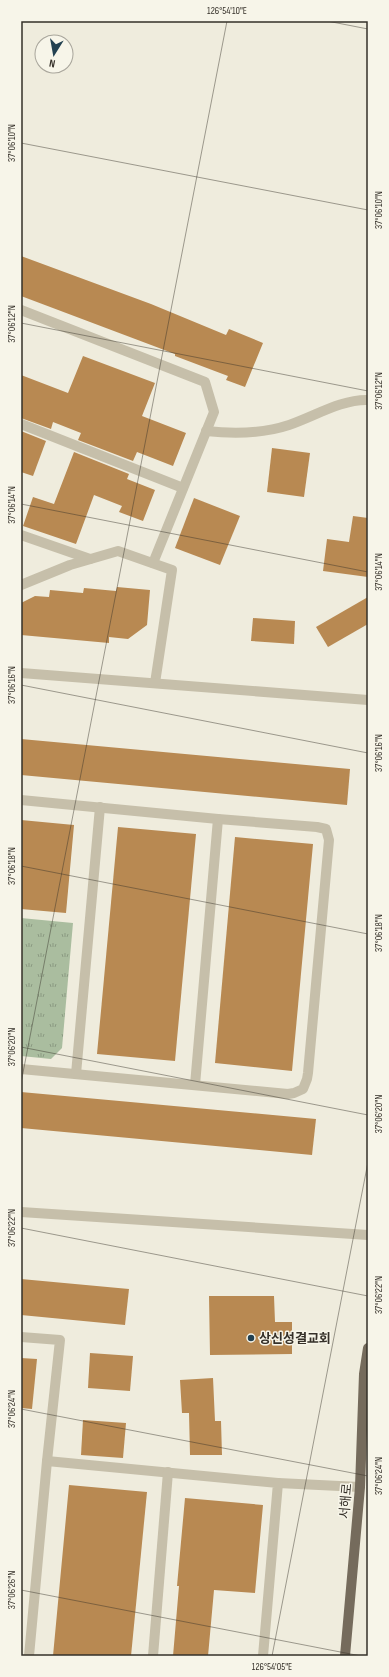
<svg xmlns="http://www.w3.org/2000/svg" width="389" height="1677" font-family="'Sofia Sans Condensed','Noto Sans KR',sans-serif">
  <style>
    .park { fill: url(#park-tufts) }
    .building { fill: #b88952 }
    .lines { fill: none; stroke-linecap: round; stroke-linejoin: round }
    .minor { stroke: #c6bfaa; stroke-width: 10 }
    .major { stroke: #756b5c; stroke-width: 10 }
    .ticks { fill: none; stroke: #353029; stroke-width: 1; stroke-opacity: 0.45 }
    .poi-dot { fill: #234151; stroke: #f7f5e9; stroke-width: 1.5 }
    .labels { text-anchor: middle; stroke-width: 3; stroke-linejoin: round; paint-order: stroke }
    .poi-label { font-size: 13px; font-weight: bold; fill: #353029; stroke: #f7f5e9; text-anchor: start }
    .street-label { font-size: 13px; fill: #353029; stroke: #f7f5e9 }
    .neatline { fill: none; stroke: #353029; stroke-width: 1.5 }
    .ticks-label { font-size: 10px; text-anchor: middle; fill: #353029 }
  </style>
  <defs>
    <pattern id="park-tufts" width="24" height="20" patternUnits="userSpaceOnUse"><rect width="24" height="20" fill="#aabd9f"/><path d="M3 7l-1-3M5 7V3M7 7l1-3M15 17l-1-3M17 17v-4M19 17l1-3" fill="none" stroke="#8b9a82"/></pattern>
  </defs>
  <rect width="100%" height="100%" fill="#efecdd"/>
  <polygon class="park" points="21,918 73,923 62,1048 51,1059 21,1056"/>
  <g class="building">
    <polygon points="21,256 151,304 226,335 229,329 263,343 245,387 226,380 228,376 175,356 175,354 21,296"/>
    <polygon points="83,356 155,383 142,416 186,433 173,466 137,452 133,461 78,440 81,433 53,422 51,429 21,418 21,375 68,393"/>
    <polygon points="21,431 46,441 33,476 21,472"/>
    <polygon points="272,448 310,453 304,497 267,492"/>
    <polygon points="74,452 129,474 127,479 155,490 143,521 119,512 122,506 94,495 76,544 23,526 33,497 54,504"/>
    <polygon points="194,498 240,516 220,565 175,548"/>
    <polygon points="353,516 368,518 368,577 323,571 327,539 349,542"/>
    <polygon points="117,587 150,590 147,625 128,639 109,637 109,643 21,635 21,603 35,596 49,597 50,590 83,593 84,588 116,591"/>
    <polygon points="368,597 368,624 328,647 316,627"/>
    <polygon points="253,618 295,621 294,644 251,641"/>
    <polygon points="21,739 350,769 347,805 21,775"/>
    <polygon points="21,820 74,825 66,913 21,909"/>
    <polygon points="118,827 196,834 175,1061 97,1054"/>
    <polygon points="235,837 313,844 292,1071 215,1063"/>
    <polygon points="21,1092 316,1119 312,1155 21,1128"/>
    <polygon points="21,1279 129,1289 125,1325 21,1315"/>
    <polygon points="209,1296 274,1296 275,1322 292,1322 292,1354 210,1355"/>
    <polygon points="90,1353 133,1356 130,1391 88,1388"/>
    <polygon points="21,1358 37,1359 32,1409 21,1408"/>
    <polygon points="213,1378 215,1421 221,1421 222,1455 190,1455 189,1413 182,1413 180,1380"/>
    <polygon points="83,1420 126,1423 123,1458 81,1455"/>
    <polygon points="69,1485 147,1492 131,1656 53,1656"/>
    <polygon points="185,1498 263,1505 255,1593 214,1590 208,1656 173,1656 179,1586 177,1586"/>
  </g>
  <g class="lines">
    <g class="minor">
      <polyline points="21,310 205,382 214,412 153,563"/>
      <polyline points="21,424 183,488"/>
      <path d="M206 431C234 434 262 434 289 425 313 417 342 399 368 400"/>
      <polyline points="21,535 90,559"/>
      <polyline points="21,585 70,565 118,551 172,570 155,683"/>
      <polyline points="21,673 368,700"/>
      <polyline points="21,800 218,819 317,827 326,829 329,840 308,1073 307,1079 303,1089 294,1093 288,1094 21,1069"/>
      <polyline points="76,1074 100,807"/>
      <polyline points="195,1085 218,819"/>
      <polyline points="21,1212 368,1235"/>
      <polyline points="21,1337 60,1340 47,1461"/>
      <polyline points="278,1483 360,1487"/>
      <polyline points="29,1656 47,1461 278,1483 263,1656"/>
      <polyline points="153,1656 168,1472"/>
    </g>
    <polyline class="major" points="345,1656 360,1487 364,1374 368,1348"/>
  </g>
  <path class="ticks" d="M327 21 368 29M21 143 368 210M21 323 368 391M21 504 368 572M21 685 368 753M21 866 368 934M21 1047 368 1115M21 1083 227 21M21 1228 368 1296M21 1409 368 1476M21 1590 361 1656M272 1656 368 1162"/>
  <circle class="poi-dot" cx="251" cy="1338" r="4"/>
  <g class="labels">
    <g class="poi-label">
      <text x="259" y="1343">상신성결교회</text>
    </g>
    <g class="street-label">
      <text transform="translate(345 1501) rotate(-85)" y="5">서해로</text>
    </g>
  </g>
  <rect width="389" height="1677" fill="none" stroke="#f7f5e9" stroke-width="44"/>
  <g transform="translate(54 54) rotate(191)"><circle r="19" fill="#f7f5e9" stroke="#a9a69c"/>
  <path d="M0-3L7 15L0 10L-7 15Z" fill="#234151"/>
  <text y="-6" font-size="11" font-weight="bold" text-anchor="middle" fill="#353029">N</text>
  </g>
  <rect x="22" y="22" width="345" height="1633" class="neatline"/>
  <g class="ticks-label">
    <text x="227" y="14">126°54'10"E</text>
    <text transform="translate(11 143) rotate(-90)" y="4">37°06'10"N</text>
    <text transform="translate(378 210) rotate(-90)" y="4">37°06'10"N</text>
    <text transform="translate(11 324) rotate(-90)" y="4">37°06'12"N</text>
    <text transform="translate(378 391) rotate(-90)" y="4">37°06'12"N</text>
    <text transform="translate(11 505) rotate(-90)" y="4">37°06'14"N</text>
    <text transform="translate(378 572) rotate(-90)" y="4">37°06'14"N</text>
    <text transform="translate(11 685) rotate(-90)" y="4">37°06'16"N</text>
    <text transform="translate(378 753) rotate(-90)" y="4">37°06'16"N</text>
    <text transform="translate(11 866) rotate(-90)" y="4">37°06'18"N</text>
    <text transform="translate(378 933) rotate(-90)" y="4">37°06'18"N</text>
    <text transform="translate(11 1047) rotate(-90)" y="4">37°06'20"N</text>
    <text transform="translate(378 1114) rotate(-90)" y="4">37°06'20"N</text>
    <text transform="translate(11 1228) rotate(-90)" y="4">37°06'22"N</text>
    <text transform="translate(378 1295) rotate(-90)" y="4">37°06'22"N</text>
    <text transform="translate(11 1409) rotate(-90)" y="4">37°06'24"N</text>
    <text transform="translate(378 1476) rotate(-90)" y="4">37°06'24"N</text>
    <text transform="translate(11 1590) rotate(-90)" y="4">37°06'26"N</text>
    <text x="272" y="1670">126°54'05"E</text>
  </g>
</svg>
